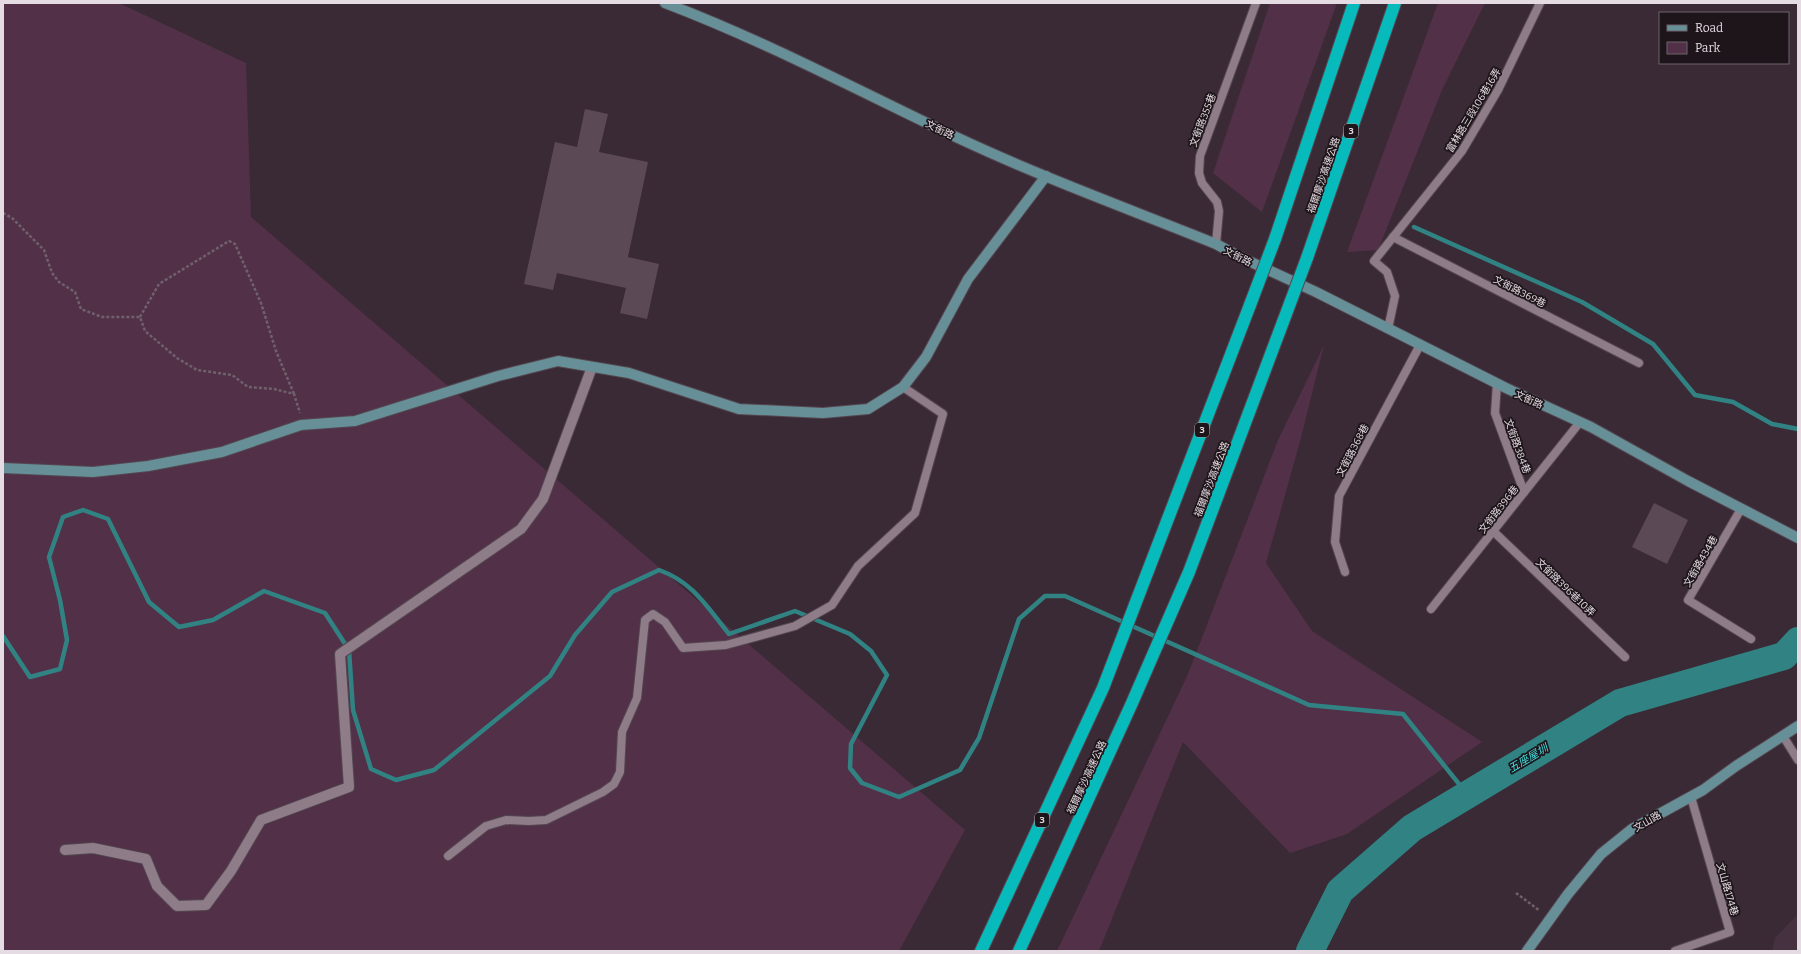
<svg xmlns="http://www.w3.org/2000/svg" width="1801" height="954" font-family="Bitter,'Noto Sans TC',serif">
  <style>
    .built { fill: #463140 }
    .green { fill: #523048 }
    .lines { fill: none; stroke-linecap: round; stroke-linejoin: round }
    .stream { stroke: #318383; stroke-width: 4.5 }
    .river { stroke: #318383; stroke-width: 28 }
    .building { fill: #5b4a56 }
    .lane-casing { stroke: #544750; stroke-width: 10 }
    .street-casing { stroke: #544750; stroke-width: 12 }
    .secondary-casing { stroke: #544750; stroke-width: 12 }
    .highway-casing { stroke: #544750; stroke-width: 14 }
    .path { stroke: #6f616b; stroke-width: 2.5; stroke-dasharray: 3 2; stroke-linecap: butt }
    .lane { stroke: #8e7c88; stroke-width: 8 }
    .street { stroke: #8e7c88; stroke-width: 10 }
    .secondary { stroke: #668f98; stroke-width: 10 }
    .highway { stroke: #07bbbc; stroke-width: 12 }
    .highway-bridge-casing { stroke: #544750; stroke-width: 14; stroke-linecap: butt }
    .highway-bridge { stroke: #07bbbc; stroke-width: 12 }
    .labels { text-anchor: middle; stroke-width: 3.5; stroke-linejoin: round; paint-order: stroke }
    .shield { fill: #1d151a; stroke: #a9a0a6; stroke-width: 1 }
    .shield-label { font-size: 9px; font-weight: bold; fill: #e5dbe2 }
    .street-label { font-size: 10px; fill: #e5dbe2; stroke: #1d151a }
    .water-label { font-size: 11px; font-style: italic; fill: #40e0e1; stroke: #1d151a }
  </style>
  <rect width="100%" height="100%" fill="#3a2a35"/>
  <polygon class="built" points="1798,914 1798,951 1772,951 1775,938"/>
  <g class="green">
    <polygon points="3,3 119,3 246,63 251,217 965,830 899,951 3,951"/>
    <polygon points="1270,3 1337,3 1262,212 1213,173"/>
    <polygon points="1438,3 1485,3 1442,90 1378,250 1347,252"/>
    <polygon points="1324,345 1301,438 1266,563 1312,631 1482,742 1347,834 1290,853 1183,742 1099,951 1057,951 1188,674 1278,440"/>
  </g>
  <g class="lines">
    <g class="stream">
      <polyline points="1414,227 1582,302 1653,344 1695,395 1733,402 1772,424 1798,429"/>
      <path d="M3 636 30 677 60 669 67 640 60 600 49 557 63 517 83 510 108 519 149 602 179 627 213 620 264 591 325 613 349 650 353 710 371 769 396 780 434 770 550 676 575 635 612 592 659 570C693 582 707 607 729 634L795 611 850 634 871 651 887 675 851 744 850 768 862 783 899 797 960 770 979 738 1019 619 1045 596H1065L1309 705 1403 714 1467 794"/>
    </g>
    <polyline class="river" points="1310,951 1340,891 1412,828 1620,703 1784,656 1798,641"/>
  </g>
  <g class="building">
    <polygon points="585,109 608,114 599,152 648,162 628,257 659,264 647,319 620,313 626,288 557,273 553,290 524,284 555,142 577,147"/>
    <polygon points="1654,503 1688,520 1667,564 1632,547"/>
  </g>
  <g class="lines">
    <g class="lane-casing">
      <g id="lane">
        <polyline points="1393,237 1639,363"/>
        <polyline points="1216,244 1219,211 1217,202 1202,183 1199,173 1200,156 1256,3"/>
        <polyline points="1388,329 1395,296 1387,272 1374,261 1462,151 1498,90 1540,3"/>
        <polyline points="1497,383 1495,413 1524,492"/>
        <polyline points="1741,509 1688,600 1751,639"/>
        <polyline points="1493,531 1625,657"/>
        <polyline points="1345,572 1335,542 1339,496 1420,345"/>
        <polyline points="1431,609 1580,422"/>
        <polyline points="1783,736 1798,760"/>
        <polyline points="448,856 486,826 506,820 529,821 546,820 603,792 614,784 620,772 622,732 637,698 645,620 653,614 665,622 683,648 726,645 795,626 832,605 858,566 915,513 943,414 903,387"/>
        <polyline points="1675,951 1730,932 1691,797"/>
      </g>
    </g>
    <g class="street-casing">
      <polyline id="street" points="65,850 93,848 146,859 157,886 177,906 206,905 231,871 261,820 349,787 340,654 521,529 543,499 592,367"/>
    </g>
    <g class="secondary-casing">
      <g id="secondary">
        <path d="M665 3C765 41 859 91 956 137 1041 177 1129 209 1216 244L1240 257 1316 292 1506 388 1591 427 1688 481 1798 538"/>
        <polyline points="3,468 93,472 148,466 222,452 301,425 355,421 498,376 558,361 629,373 739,409 823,413 868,409 903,387 926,357 968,279 1046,176"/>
        <polyline points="1527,951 1568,894 1601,854 1632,829 1703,790 1736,766 1798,726"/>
      </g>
    </g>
    <g class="highway-casing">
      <g id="highway">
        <polyline points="1275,239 1354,3"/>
        <polyline points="1307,258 1395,3"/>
        <polyline points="981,951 1103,688 1250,305"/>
        <polyline points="1019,951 1132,703 1189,572 1283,322"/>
      </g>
    </g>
    <g class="path">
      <polyline points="3,213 12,218 44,250 52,273 59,282 75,292 81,309 102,317 140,317 145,331 177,358 197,370 232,375 248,387 274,389 294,394 300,413"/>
      <polyline points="140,317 159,284 229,241 235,244 261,303 276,351 294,394"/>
      <polyline points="1516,893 1540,911"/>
    </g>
    <use href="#lane" class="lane"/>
    <use href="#street" class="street"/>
    <use href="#secondary" class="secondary"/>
    <use href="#highway" class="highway"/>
    <g class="highway-bridge-casing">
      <g id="highway-bridge">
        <polyline points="1250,305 1275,239"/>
        <polyline points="1283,322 1307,258"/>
      </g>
    </g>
    <use href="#highway-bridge" class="highway-bridge"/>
  </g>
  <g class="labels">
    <g class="shield">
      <rect x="1344" y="124" width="14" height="14" rx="3"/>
      <rect x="1195" y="423" width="14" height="14" rx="3"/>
      <rect x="1035" y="813" width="14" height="14" rx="3"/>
    </g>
    <g class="shield-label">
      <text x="1351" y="134">3</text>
      <text x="1202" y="433">3</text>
      <text x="1042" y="823">3</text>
    </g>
    <g class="street-label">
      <text transform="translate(1473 110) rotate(-59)" y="4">富林路三段106巷16弄</text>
      <text transform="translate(1202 120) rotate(-69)" y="4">文銜路355巷</text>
      <text transform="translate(940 129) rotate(26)" y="4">文銜路</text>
      <text transform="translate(1323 175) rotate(-71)" y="4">福爾摩沙高速公路</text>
      <text transform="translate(1238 256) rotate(27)" y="4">文銜路</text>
      <text transform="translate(1520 291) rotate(27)" y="4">文銜路369巷</text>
      <text transform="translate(1529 399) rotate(24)" y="4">文銜路</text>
      <text transform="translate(1518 446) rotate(70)" y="4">文銜路384巷</text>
      <text transform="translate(1352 450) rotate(-62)" y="4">文銜路368巷</text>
      <text transform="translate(1211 479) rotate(-69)" y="4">福爾摩沙高速公路</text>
      <text transform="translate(1498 509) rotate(-52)" y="4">文銜路396巷</text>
      <text transform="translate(1700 561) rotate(-60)" y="4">文銜路434巷</text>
      <text transform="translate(1566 587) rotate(44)" y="4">文銜路396巷10弄</text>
      <text transform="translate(1086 777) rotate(-65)" y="4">福爾摩沙高速公路</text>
      <text transform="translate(1647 821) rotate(-30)" y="4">文山路</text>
      <text transform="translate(1728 889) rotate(74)" y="4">文山路174巷</text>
    </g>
    <g class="water-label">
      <text transform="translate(1528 758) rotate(-31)" y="4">五座屋圳</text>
    </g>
  </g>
  <rect width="1801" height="954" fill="none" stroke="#e5dbe2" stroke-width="8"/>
  <rect x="1659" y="12" width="130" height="52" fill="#1d151a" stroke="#6d646a"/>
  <rect x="1667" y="25" width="20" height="6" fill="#668f98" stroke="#6d646a"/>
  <text x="1695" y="32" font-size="12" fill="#e5dbe2">Road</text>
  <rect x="1667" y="42" width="20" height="12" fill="#523048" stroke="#6d646a"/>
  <text x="1695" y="52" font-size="12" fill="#e5dbe2">Park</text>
</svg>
